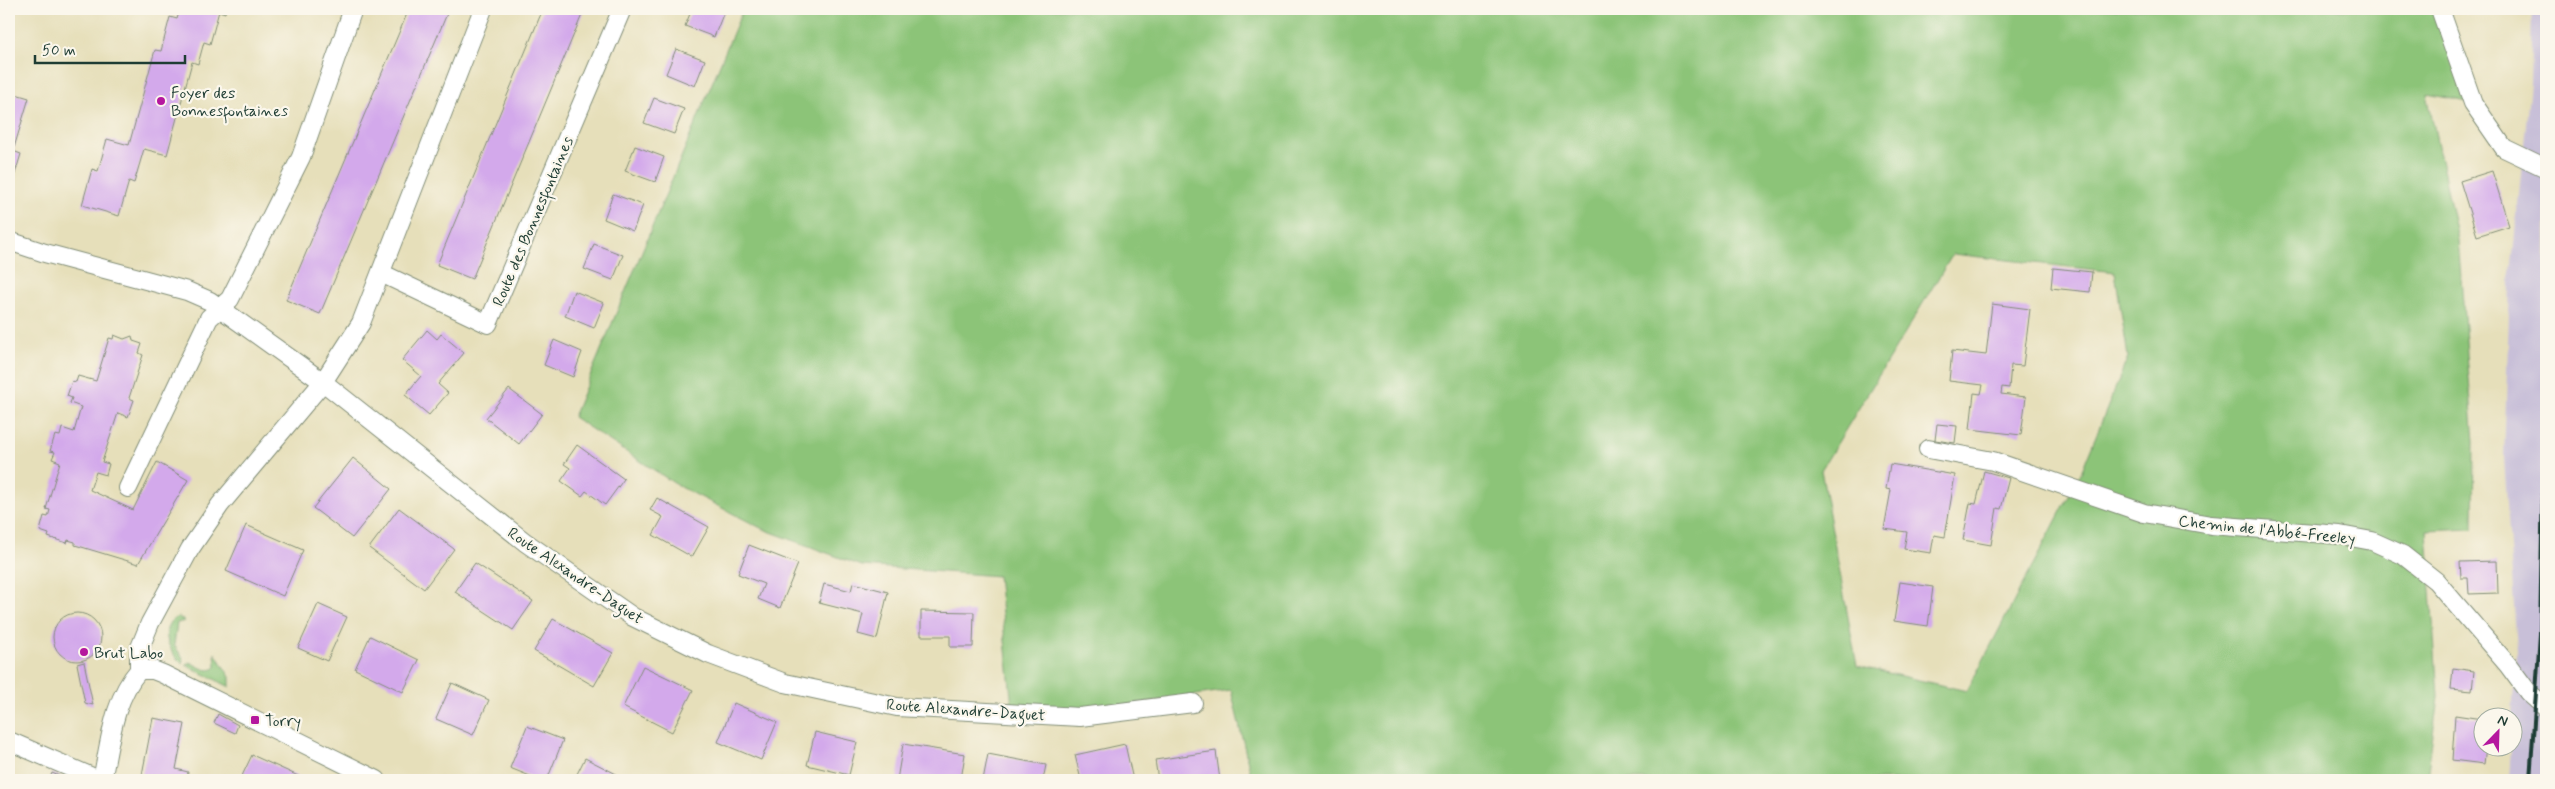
<svg xmlns="http://www.w3.org/2000/svg" width="2555" height="789" font-family="Mynerve,sans-serif">
  <style>
    .industrial { fill: #c8bfd8 }
    .green { fill: #8cc478; stroke: #568056; fill-rule: evenodd }
    .building { fill: #d3a9eb }
    .lines { fill: none; stroke-linecap: round; stroke-linejoin: round }
    .street-casing { stroke: #828e77; stroke-width: 20 }
    .street { stroke: #fff; stroke-width: 18 }
    .rail { stroke: #1f3d34; stroke-width: 4 }
    .poi-dot { fill: #b5179e; stroke: #fbf7ec; stroke-width: 2 }
    .labels { text-anchor: middle; stroke-width: 4.5; stroke-linejoin: round; paint-order: stroke }
    .poi-label { font-size: 16px; fill: #1f3d34; stroke: #fbf7ec; text-anchor: start }
    .street-label { font-size: 16px; fill: #1f3d34; stroke: #fbf7ec }
  </style>
  <rect width="100%" height="100%" fill="#fbf7ec"/>
  <filter id="ink" filterUnits="userSpaceOnUse"><feTurbulence type="fractalNoise" baseFrequency=".02" numOctaves="2"/><feDisplacementMap in="SourceGraphic" scale="10" xChannelSelector="R" yChannelSelector="G"/><feConvolveMatrix kernelMatrix="1 2 1 2 8 2 1 2 1" color-interpolation-filters="sRGB"/></filter>
  <filter id="wash" filterUnits="userSpaceOnUse"><feTurbulence type="fractalNoise" baseFrequency=".0096" numOctaves="4" result="noise"/><feDisplacementMap in="SourceGraphic" scale="20" xChannelSelector="R" yChannelSelector="G"/><feGaussianBlur stdDeviation="1.12" result="paint"/><feColorMatrix in="noise" values="0 0 0 0 0 0 0 0 0 0 0 0 0 0 0 0 0 1.4 0 .05"/><feComposite in="paint" operator="in"/></filter>
  <g filter="url(#wash)">
    <rect width="100%" height="100%" fill="#e6dfba"/>
    <polygon class="industrial" points="2532,9 2546,9 2546,755 2544,780 2509,780 2517,651 2504,458 2510,283 2530,84"/>
    <g class="green">
      <path d="M743 9H2440L2473 103 2427 94 2458 240 2474 442 2473 528 2427 530 2438 697 2427 778 2443 780H1252L1231 690 1049 716 1013 715 998 576 862 566 763 529 677 485 573 417ZM1953 254 2115 272 2128 357 2080 475 1967 691 1857 666 1821 470Z"/>
      <path d="M178 617 185 621 177 623 174 645 183 658 182 663C169 654 157 624 178 617Z"/>
      <path d="M215 653 230 677V687L186 665 190 662C198 666 208 674 216 667Z"/>
    </g>
    <g id="blocks">
      <g class="building">
        <polygon points="180,9 226,9 225,13 219,11 210,44 204,42 198,64 192,62 167,155 144,149 134,183 129,181 119,216 82,205 92,169 98,171 107,139 129,145 155,50 161,51 170,17 177,19"/>
        <polygon points="409,9 449,9 320,314 286,300"/>
        <polygon points="543,9 584,10 472,279 437,265"/>
        <polygon points="692,9 717,9 724,12 714,37 685,26"/>
        <polygon points="676,49 705,60 695,86 666,74"/>
        <polygon points="9,92 29,98 13,151 21,154 14,177 9,175"/>
        <polygon points="654,98 684,109 674,134 644,123"/>
        <polygon points="635,146 664,157 655,182 625,171"/>
        <polygon points="2492,171 2509,226 2477,236 2460,181"/>
        <polygon points="613,194 643,205 633,231 604,219"/>
        <polygon points="594,244 623,255 613,280 584,269"/>
        <polygon points="2053,268 2092,272 2090,292 2051,288"/>
        <polygon points="574,291 604,303 594,328 565,316"/>
        <polygon points="1992,304 2030,309 2023,366 2011,365 2009,388 2002,387 2001,394 2026,397 2021,435 1970,429 1974,393 1981,394 1983,385 1949,381 1952,351 1986,355"/>
        <polygon points="427,330 437,339 441,334 464,353 438,384 448,393 429,415 405,395 421,376 402,360"/>
        <polygon points="114,335 124,339 132,336 133,341 142,344 139,353 143,355 129,398 134,400 128,417 118,413 102,462 109,464 106,475 96,472 90,490 133,510 157,462 188,480 138,564 75,545 75,542 68,540 67,543 48,537 49,534 40,531 44,516 48,517 50,510 46,509 60,462 52,459 55,452 50,451 55,435 60,436 62,428 74,432 81,407 70,403 72,398 67,396 72,381 76,382 78,376 96,381 109,338 113,339"/>
        <polygon points="554,340 582,352 573,377 544,365"/>
        <polygon points="509,389 542,414 519,444 486,418"/>
        <polygon points="1937,424 1957,426 1955,443 1935,440"/>
        <polygon points="577,445 624,479 605,505 586,491 582,496 561,481 570,468 564,464"/>
        <polygon points="353,458 391,489 352,538 313,508"/>
        <polygon points="1890,464 1955,475 1945,537 1934,535 1931,553 1904,549 1907,532 1884,529 1891,490 1886,489"/>
        <polygon points="1984,471 2009,478 2001,509 1997,508 1991,545 1963,540 1970,503 1976,504"/>
        <polygon points="657,498 709,527 692,557 653,535 663,517 650,510"/>
        <polygon points="399,508 454,549 424,589 369,548"/>
        <polygon points="246,525 303,550 283,596 226,571"/>
        <polygon points="749,545 798,564 780,608 758,599 764,584 738,574"/>
        <polygon points="2497,561 2498,593 2469,594 2468,578 2461,578 2460,562"/>
        <polygon points="475,563 533,601 513,630 455,592"/>
        <polygon points="1900,582 1933,587 1928,626 1894,621"/>
        <polygon points="853,583 888,592 877,639 858,634 863,614 819,603 824,584 851,591"/>
        <polygon points="318,604 347,617 327,661 298,648"/>
        <polygon points="921,611 974,612 973,647 950,647 950,636 921,636"/>
        <circle cx="77" cy="637" r="24"/>
        <polygon points="553,619 613,653 594,686 534,651"/>
        <polygon points="370,636 419,660 403,692 355,669"/>
        <polygon points="84,662 93,705 85,703 77,664"/>
        <polygon points="643,666 693,690 672,732 623,707"/>
        <polygon points="2453,668 2474,671 2472,691 2451,689"/>
        <polygon points="452,683 489,700 473,735 436,719"/>
        <polygon points="734,703 777,722 761,760 718,742"/>
        <polygon points="218,714 238,725 235,733 214,723"/>
        <polygon points="2455,715 2482,719 2482,746 2486,746 2484,764 2452,760"/>
        <polygon points="153,718 185,724 176,769 188,772 187,780 141,780"/>
        <polygon points="527,726 563,740 547,780 540,780 510,768"/>
        <polygon points="815,732 857,742 849,775 807,765"/>
        <polygon points="903,744 965,754 961,780 897,780"/>
        <polygon points="1125,744 1133,780 1081,780 1075,755"/>
        <polygon points="1216,751 1220,780 1158,780 1155,760"/>
        <polygon points="988,754 1046,765 1043,780 983,780"/>
        <polygon points="252,755 307,780 240,780"/>
        <polygon points="585,758 628,780 574,780"/>
        <polygon points="52,773 69,780 49,780"/>
      </g>
    </g>
  </g>
  <g filter="url(#ink)">
    <use href="#blocks" fill-opacity="0" stroke="#828e77" stroke-width="1"/>
    <g class="lines">
      <g class="street-casing">
        <g id="street">
          <polyline points="2440,9 2473,103 2504,148 2546,168"/>
          <polyline points="9,241 45,253 187,291 210,301 323,382 525,542 633,617 708,654 785,683 897,707 1080,717 1193,703"/>
          <polyline points="381,273 488,324 622,9"/>
          <polyline points="1928,449 1993,461 2144,513 2211,525 2340,535 2372,541 2403,555 2436,581 2508,665 2528,692 2546,708"/>
          <polyline points="128,488 209,318 230,299 301,157 353,9"/>
          <polyline points="139,670 153,670 163,674 377,780"/>
          <polyline points="9,741 99,780"/>
          <path d="M102 780C110 743 113 700 139 670V650L150 623 190 549 220 505 323 382 361 323 483 9"/>
        </g>
      </g>
      <use href="#street" class="street"/>
      <polyline class="rail" points="2530,780 2540,634 2546,330"/>
    </g>
  </g>
  <g class="poi-dot">
    <circle cx="161" cy="101" r="5"/>
    <circle cx="84" cy="652" r="5"/>
    <rect x="250" y="715" width="10" height="10" rx="2.5"/>
  </g>
  <g class="labels">
    <g class="poi-label">
      <text x="171" y="98">Foyer des<tspan x="171" dy="18">Bonnesfontaines</tspan></text>
      <text x="94" y="658">Brut Labo</text>
      <text x="265" y="726">Torry</text>
    </g>
    <g class="street-label">
      <text transform="translate(532 221) rotate(-67)" y="6">Route des Bonnesfontaines</text>
      <text transform="translate(2267 529) rotate(6)" y="6">Chemin de l'Abbé-Freeley</text>
      <text transform="translate(576 575) rotate(34)" y="6">Route Alexandre-Daguet</text>
      <text transform="translate(966 709) rotate(4)" y="6">Route Alexandre-Daguet</text>
    </g>
  </g>
  <rect width="2555" height="789" fill="none" stroke="#fbf7ec" stroke-width="30"/>
  <g transform="translate(2498 732) rotate(23)"><circle r="24" fill="#fbf7ec" stroke="#a3ada2"/>
  <path d="M0-4L9 19L0 12L-9 19Z" fill="#b5179e"/>
  <text y="-8" font-size="14" font-weight="bold" text-anchor="middle" fill="#1f3d34">N</text>
  </g>
  <path d="M35 55v8h150v-8" fill="none" stroke="#1f3d34" stroke-width="2.5"/>
  <text x="42" y="55" font-size="15" fill="#1f3d34" stroke="#fbf7ec" stroke-width="4" paint-order="stroke">50 m</text>
</svg>
